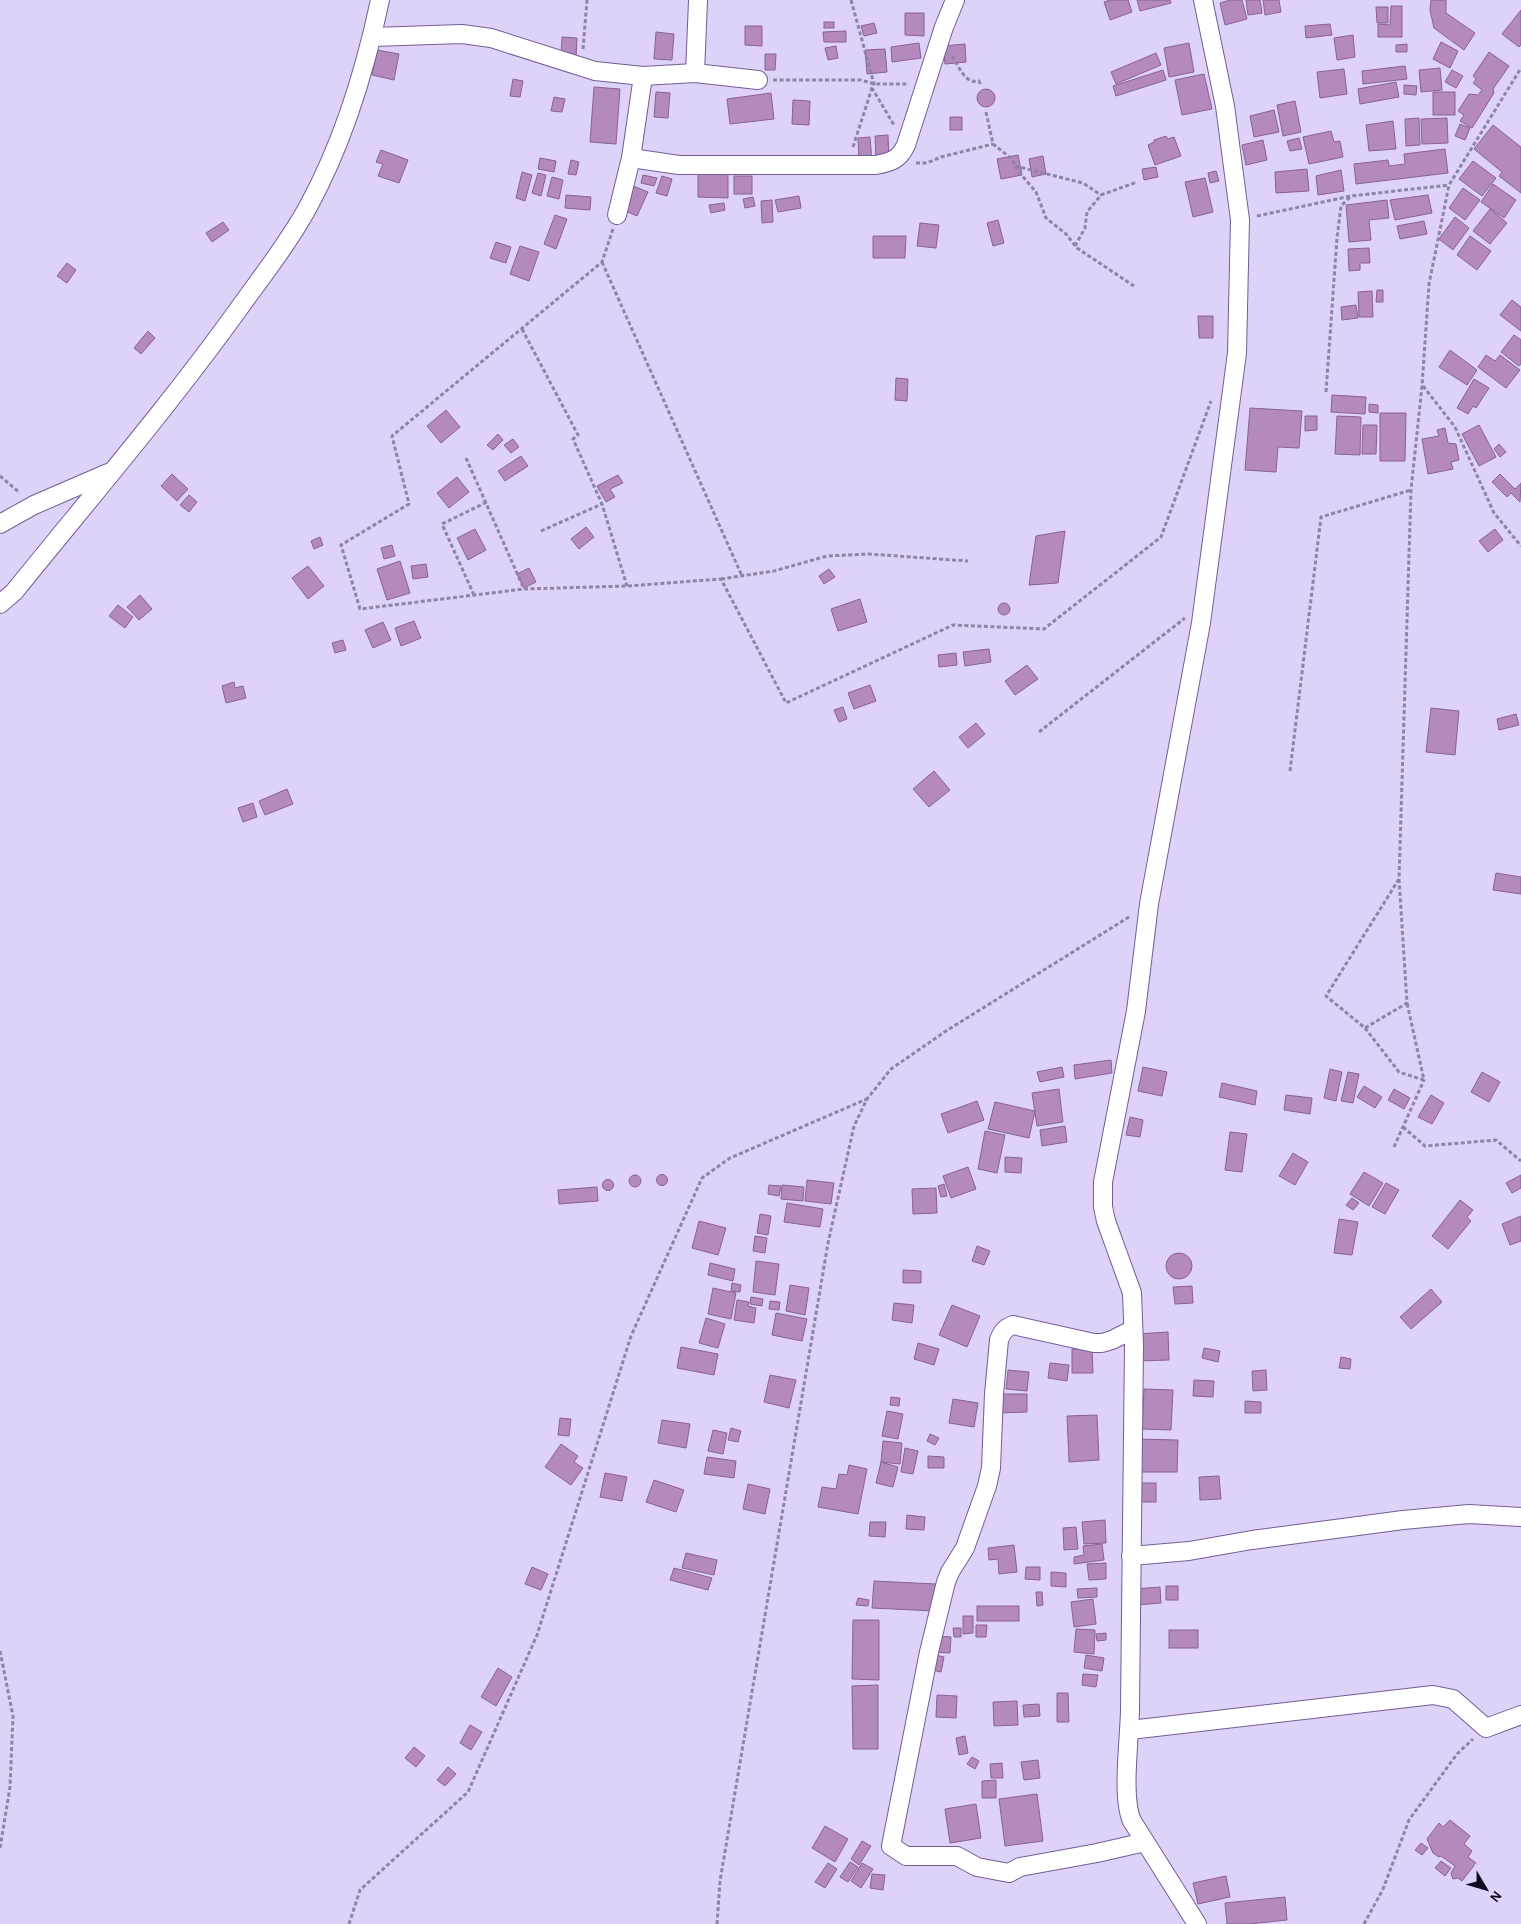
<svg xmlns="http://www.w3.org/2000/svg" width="1521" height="1924" font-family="'Alegreya Sans',sans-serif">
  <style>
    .building { fill: #b389be; stroke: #896193 }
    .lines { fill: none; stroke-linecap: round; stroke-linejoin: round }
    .street-casing { stroke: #725e97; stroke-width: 20 }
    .path { stroke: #8e84a4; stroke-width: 3; stroke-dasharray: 4 2.5; stroke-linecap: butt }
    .street { stroke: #fff; stroke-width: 18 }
  </style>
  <rect width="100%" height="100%" fill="#ded2f8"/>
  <g class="building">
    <polygon points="1110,0 1128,0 1132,12 1110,20 1104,2"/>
    <polygon points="1137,0 1170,0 1171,3 1140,11"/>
    <polygon points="1230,0 1242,0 1247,19 1225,25 1220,3"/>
    <polygon points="1246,0 1260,0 1262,13 1248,15"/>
    <polygon points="1263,0 1279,0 1281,12 1265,15"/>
    <polygon points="1431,0 1446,0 1446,13 1475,33 1464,50 1434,28 1430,10"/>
    <polygon points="1391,6 1402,6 1402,37 1378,37 1378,24 1390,25"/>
    <polygon points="1376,7 1388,7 1388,23 1377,23"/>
    <polygon points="1521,10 1521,45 1519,47 1502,34"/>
    <polygon points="905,13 924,13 924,36 905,35"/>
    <rect x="824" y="22" width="10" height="6"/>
    <polygon points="874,23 877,33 864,36 861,26"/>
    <polygon points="1330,24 1332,35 1306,38 1305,26"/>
    <polygon points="745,26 762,26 762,46 745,45"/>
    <polygon points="846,31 846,42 824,42 823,32"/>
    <polygon points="656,32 674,34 672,60 654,59"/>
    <polygon points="1353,35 1355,57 1337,60 1334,38"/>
    <polygon points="562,37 577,38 576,59 561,58"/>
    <polygon points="1441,42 1458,51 1450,68 1433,59"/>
    <polygon points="919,43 921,58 892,62 891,47"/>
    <polygon points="1189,43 1194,72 1169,77 1164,48"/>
    <polygon points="965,44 966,62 945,64 943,46"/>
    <polygon points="1407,44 1407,52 1396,52 1396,45"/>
    <polygon points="836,46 838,58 828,60 825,48"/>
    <polygon points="885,49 887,72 867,74 865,50"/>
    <polygon points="377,50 399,54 394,80 372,75"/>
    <polygon points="1489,52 1509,66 1493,89 1494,93 1472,128 1460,121 1464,115 1458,111 1469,94 1478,95 1482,90 1473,83 1476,79 1473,76"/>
    <polygon points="1156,53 1161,65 1116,84 1111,72"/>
    <polygon points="765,54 776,54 775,70 765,70"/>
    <polygon points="1405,66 1407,79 1363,84 1362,71"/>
    <polygon points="1440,68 1442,90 1421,92 1419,70"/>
    <polygon points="1344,69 1347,94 1320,98 1317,72"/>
    <polygon points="1163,70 1166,80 1116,96 1113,86"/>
    <polygon points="1452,70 1463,76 1456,88 1445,82"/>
    <polygon points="1204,74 1212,109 1182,115 1175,80"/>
    <polygon points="513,79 523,81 520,97 510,96"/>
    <polygon points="1396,82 1399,97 1360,104 1358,89"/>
    <polygon points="1404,85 1417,86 1416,95 1404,94"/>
    <polygon points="594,87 620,89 616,144 590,142"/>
    <circle cx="986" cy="98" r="9"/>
    <polygon points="656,92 670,93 668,118 654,117"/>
    <rect x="1433" y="92" width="22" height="23"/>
    <polygon points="771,93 774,119 730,124 727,99"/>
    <polygon points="554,97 565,99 562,112 551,111"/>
    <polygon points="793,100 810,101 809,125 792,124"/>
    <polygon points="1295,101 1301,132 1283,136 1277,105"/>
    <polygon points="1274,110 1279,132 1254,137 1250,116"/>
    <rect x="950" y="117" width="12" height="13"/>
    <polygon points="1419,118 1420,145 1406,146 1405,119"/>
    <polygon points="1447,118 1448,143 1422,144 1421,119"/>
    <polygon points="1393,121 1396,149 1369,151 1366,125"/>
    <polygon points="1460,124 1470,128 1465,140 1455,136"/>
    <polygon points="1493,125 1521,147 1521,193 1499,176 1502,172 1474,149"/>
    <polygon points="1331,131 1334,142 1340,141 1343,157 1309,164 1303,137"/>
    <polygon points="888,135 889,161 876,162 875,136"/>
    <polygon points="1166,136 1168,139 1174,137 1181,156 1155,165 1148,145 1154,142 1154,140"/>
    <polygon points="870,137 872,162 859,163 858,138"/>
    <polygon points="1299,138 1302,149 1290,151 1287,141"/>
    <polygon points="1263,140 1267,160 1246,165 1242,145"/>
    <polygon points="1445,149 1448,173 1356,184 1354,164 1388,160 1389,166 1405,164 1404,154"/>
    <polygon points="381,150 408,160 399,183 378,176 383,164 376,162"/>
    <polygon points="1018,155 1022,175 1001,179 997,159"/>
    <polygon points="1043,156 1046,174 1032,177 1029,159"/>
    <polygon points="540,158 556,161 554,172 538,169"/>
    <polygon points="571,160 579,162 576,175 568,174"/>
    <polygon points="1473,161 1496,178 1482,196 1459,179"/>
    <polygon points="1156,167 1158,177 1144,180 1142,169"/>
    <polygon points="1307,169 1309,191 1276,193 1275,172"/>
    <polygon points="1341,170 1344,191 1318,195 1316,176"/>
    <polygon points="1216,171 1219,181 1210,183 1208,173"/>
    <polygon points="522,172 532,175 525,201 516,198"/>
    <polygon points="538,173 546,175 541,196 532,193"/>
    <polygon points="698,174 728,174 728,198 698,197"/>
    <polygon points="643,175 657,178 654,186 641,183"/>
    <polygon points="662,176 672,179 667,196 656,193"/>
    <rect x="734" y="176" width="18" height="18"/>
    <polygon points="552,177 563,180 559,199 547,196"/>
    <polygon points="1205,178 1213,212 1193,217 1185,182"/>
    <polygon points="1493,184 1516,200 1504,218 1481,202"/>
    <polygon points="631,185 648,192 637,216 621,209"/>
    <polygon points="1463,188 1480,200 1465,220 1449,208"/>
    <polygon points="566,195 591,197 590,210 565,208"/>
    <polygon points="1428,195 1432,213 1395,220 1390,200"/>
    <polygon points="799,196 801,208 778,212 775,200"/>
    <polygon points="753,197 755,206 745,208 743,199"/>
    <polygon points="772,200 773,222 762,223 761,201"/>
    <polygon points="1387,200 1389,218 1369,220 1371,240 1349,242 1346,205"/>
    <polygon points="724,203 725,210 711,213 709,205"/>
    <polygon points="1490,209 1507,223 1490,244 1473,231"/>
    <polygon points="555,215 567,219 556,249 544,244"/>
    <polygon points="1455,217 1469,228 1453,250 1439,239"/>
    <polygon points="998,220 1004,243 993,246 987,223"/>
    <polygon points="1424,221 1427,234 1400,239 1397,226"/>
    <polygon points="223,222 229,230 212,242 206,233"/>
    <polygon points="920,223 939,225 936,248 917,246"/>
    <polygon points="873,236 906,236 905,258 873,258"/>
    <polygon points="1470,236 1491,251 1477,270 1457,255"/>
    <polygon points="496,242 511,247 506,263 490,258"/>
    <polygon points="520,246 539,252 529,281 510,274"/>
    <polygon points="1369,248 1370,263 1360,263 1360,270 1349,271 1348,249"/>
    <polygon points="67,263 76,270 67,283 57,276"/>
    <polygon points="1377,290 1383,290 1383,302 1376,302"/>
    <polygon points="1372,291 1373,317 1359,317 1358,292"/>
    <polygon points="1512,300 1521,307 1521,331 1500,315"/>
    <polygon points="1356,305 1358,318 1342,320 1341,307"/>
    <polygon points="1198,316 1213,316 1213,338 1199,338"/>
    <polygon points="148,331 155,338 141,354 134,348"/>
    <polygon points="1514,335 1521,340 1521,364 1519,366 1501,352"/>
    <polygon points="1450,350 1477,370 1467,385 1439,367"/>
    <polygon points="1486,355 1495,361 1500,355 1520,370 1506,388 1478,367"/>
    <polygon points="896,378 908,379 907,401 895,400"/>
    <polygon points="1474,379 1489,388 1476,408 1473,406 1468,414 1457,408"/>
    <polygon points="1332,395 1366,397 1365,414 1331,412"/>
    <polygon points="1369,404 1378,405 1378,413 1369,412"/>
    <polygon points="1250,408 1302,411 1299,448 1278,447 1276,472 1245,470"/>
    <polygon points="446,410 460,427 441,443 427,426"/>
    <polygon points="1380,413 1406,413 1405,461 1380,461"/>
    <polygon points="1305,416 1317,416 1317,430 1305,431"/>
    <polygon points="1337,416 1361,417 1360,455 1335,454"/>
    <polygon points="1363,425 1377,425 1376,454 1362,454"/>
    <polygon points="1479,425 1496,457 1479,466 1462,434"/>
    <polygon points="1445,428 1448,443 1456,444 1459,460 1451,462 1453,469 1428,474 1422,439 1439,436 1437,430"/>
    <polygon points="498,434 503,440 493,450 487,445"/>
    <polygon points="513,439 519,447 511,453 504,445"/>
    <polygon points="1499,444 1506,452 1500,457 1494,449"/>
    <polygon points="521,456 528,466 505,481 498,471"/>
    <polygon points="172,474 188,489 177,501 161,486"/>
    <polygon points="1500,474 1515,489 1521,483 1520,502 1511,493 1507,497 1492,482"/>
    <polygon points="618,475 623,483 610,489 615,497 606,502 597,486"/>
    <polygon points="457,477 469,492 449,508 437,493"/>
    <polygon points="189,495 197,502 189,512 180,505"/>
    <polygon points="586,527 594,537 579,549 571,539"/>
    <polygon points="475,529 486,550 468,560 457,538"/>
    <polygon points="1495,529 1503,540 1488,552 1479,541"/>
    <polygon points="1065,531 1058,583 1029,585 1036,536"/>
    <polygon points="320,537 323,545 314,549 311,541"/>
    <polygon points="392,545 395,556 384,559 381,548"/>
    <polygon points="400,561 410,593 387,600 377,569"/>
    <polygon points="426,564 428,577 413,579 411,566"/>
    <polygon points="308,566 324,586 308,599 292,578"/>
    <polygon points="529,568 536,582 524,588 517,574"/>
    <polygon points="829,569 835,577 824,584 819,576"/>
    <polygon points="140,595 152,609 139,620 127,607"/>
    <polygon points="860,599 867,622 838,631 831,609"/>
    <circle cx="1004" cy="609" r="6"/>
    <polygon points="118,605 133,617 125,628 109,616"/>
    <polygon points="414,621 421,638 401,646 395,628"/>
    <polygon points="383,622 391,640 373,648 365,630"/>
    <polygon points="343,640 346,650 335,653 332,643"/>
    <polygon points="989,649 991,662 965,666 963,652"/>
    <polygon points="956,653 957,665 939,667 938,655"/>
    <polygon points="1027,665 1038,679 1015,695 1005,681"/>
    <polygon points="234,682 235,688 243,686 246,698 226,703 222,686"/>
    <polygon points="870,685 876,701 854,709 848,693"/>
    <polygon points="843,707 847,719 839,722 834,710"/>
    <polygon points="1431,708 1459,711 1455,755 1426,752"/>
    <polygon points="1516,714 1519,725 1499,730 1497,719"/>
    <polygon points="976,723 985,734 968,748 959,737"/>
    <polygon points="934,771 950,790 929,807 913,789"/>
    <polygon points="287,789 293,804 265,815 259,801"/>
    <polygon points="253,803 257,817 243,822 238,808"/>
    <polygon points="1496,873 1521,877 1521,894 1493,890"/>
    <polygon points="1111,1060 1112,1073 1075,1079 1074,1065"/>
    <polygon points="1062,1067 1064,1077 1040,1082 1037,1072"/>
    <polygon points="1143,1067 1167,1072 1162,1096 1138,1091"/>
    <polygon points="1330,1069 1342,1072 1336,1101 1324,1098"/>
    <polygon points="1348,1072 1359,1074 1353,1103 1341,1101"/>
    <polygon points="1482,1072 1500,1082 1489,1102 1471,1092"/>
    <polygon points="1222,1083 1257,1091 1255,1105 1219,1097"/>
    <polygon points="1364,1086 1382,1097 1375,1108 1357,1097"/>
    <polygon points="1059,1089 1063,1122 1037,1126 1032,1093"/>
    <polygon points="1394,1089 1410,1098 1404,1109 1388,1100"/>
    <polygon points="1286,1095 1312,1098 1310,1114 1284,1110"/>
    <polygon points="1431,1095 1444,1103 1432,1124 1418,1117"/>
    <polygon points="977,1101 984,1120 948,1133 941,1114"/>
    <polygon points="995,1102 1035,1111 1029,1138 988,1129"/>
    <polygon points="1130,1117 1143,1120 1140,1137 1126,1135"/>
    <polygon points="1065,1126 1067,1142 1042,1146 1040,1130"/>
    <polygon points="985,1131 1005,1135 997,1173 978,1169"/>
    <polygon points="1230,1132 1247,1134 1242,1172 1225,1170"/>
    <polygon points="1293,1153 1308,1162 1295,1185 1279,1176"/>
    <polygon points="1005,1157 1022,1158 1021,1173 1005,1172"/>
    <polygon points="968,1167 976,1189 951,1198 943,1176"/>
    <polygon points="1364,1172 1383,1183 1369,1206 1350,1194"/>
    <circle cx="662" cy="1180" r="5.5"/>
    <polygon points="1521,1175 1521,1188 1512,1193 1506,1183"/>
    <circle cx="635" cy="1181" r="6"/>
    <circle cx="608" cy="1185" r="5.5"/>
    <polygon points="807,1180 834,1183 831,1204 805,1201"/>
    <polygon points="1386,1183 1399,1190 1385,1214 1372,1207"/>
    <polygon points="944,1184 947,1196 941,1197 938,1186"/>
    <polygon points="769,1185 781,1186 779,1196 768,1194"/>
    <polygon points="782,1185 804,1187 803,1201 781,1199"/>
    <polygon points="597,1187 598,1201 559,1204 558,1190"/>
    <polygon points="936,1188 937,1213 913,1214 912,1189"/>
    <polygon points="1352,1198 1359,1203 1353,1210 1346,1205"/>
    <polygon points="1460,1200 1473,1210 1467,1217 1471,1221 1448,1249 1432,1236"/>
    <polygon points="787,1203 823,1209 820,1227 784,1222"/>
    <polygon points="760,1214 771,1216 768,1235 757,1233"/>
    <polygon points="1521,1216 1521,1241 1510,1245 1502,1224"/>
    <polygon points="1339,1219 1358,1222 1352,1255 1334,1253"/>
    <polygon points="699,1221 726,1228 718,1255 692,1248"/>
    <polygon points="755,1236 767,1238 765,1253 753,1251"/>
    <polygon points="977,1246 990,1251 984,1265 972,1261"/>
    <circle cx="1179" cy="1266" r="13"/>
    <polygon points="756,1261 779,1264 775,1295 753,1292"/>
    <polygon points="710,1263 735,1269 733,1281 708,1275"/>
    <polygon points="903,1270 921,1271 921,1283 903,1283"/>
    <polygon points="732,1283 741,1285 740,1292 731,1291"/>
    <polygon points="790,1285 809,1288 805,1315 786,1311"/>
    <polygon points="1192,1286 1193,1303 1175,1304 1173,1287"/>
    <polygon points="713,1288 736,1293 731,1319 708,1314"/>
    <polygon points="1431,1289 1442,1302 1411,1329 1400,1317"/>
    <polygon points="751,1297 763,1299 762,1306 750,1304"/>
    <polygon points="737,1300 749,1302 748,1306 756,1308 754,1323 734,1320"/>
    <polygon points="770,1301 780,1302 779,1310 769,1309"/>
    <polygon points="894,1303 914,1305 912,1323 892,1320"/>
    <polygon points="952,1305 980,1316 967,1347 939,1335"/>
    <polygon points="776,1313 807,1319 802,1341 772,1335"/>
    <polygon points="706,1318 725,1324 718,1348 699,1343"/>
    <polygon points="1168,1332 1169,1360 1138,1361 1137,1334"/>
    <polygon points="918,1343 939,1349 934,1365 914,1359"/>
    <polygon points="681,1347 718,1354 714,1375 677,1368"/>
    <polygon points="1092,1348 1093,1373 1072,1373 1072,1349"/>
    <polygon points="1204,1348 1220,1351 1218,1362 1202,1358"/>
    <polygon points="1341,1357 1351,1359 1350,1369 1339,1368"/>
    <polygon points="1050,1363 1069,1365 1067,1381 1048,1378"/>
    <polygon points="1008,1370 1029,1372 1027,1391 1006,1389"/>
    <polygon points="1266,1370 1267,1390 1253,1391 1252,1371"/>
    <polygon points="770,1375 796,1380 789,1408 764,1402"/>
    <polygon points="1194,1380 1214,1381 1213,1397 1193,1396"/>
    <polygon points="1144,1389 1173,1390 1171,1430 1142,1429"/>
    <polygon points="1000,1394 1027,1394 1027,1412 1000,1413"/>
    <polygon points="891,1397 900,1398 899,1406 890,1405"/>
    <polygon points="953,1399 978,1403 974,1427 949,1423"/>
    <polygon points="1245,1401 1261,1402 1261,1413 1245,1413"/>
    <polygon points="887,1411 903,1414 898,1439 882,1436"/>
    <polygon points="1097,1415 1099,1460 1069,1462 1067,1416"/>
    <polygon points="560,1418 571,1419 569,1436 558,1435"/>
    <polygon points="662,1420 690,1424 686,1448 658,1443"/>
    <polygon points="731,1428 741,1431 738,1442 728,1440"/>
    <polygon points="713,1430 727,1433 723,1454 708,1451"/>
    <polygon points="930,1434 939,1438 935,1445 927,1441"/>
    <polygon points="1136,1439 1178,1440 1177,1472 1135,1472"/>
    <polygon points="883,1441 902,1443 900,1464 881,1462"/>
    <polygon points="561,1444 578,1456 574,1462 583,1468 571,1485 545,1467"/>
    <polygon points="905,1448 918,1451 913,1474 901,1472"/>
    <polygon points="928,1456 944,1457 944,1468 928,1468"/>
    <polygon points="707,1457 736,1461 734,1478 704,1474"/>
    <polygon points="881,1462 898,1467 893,1487 876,1483"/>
    <polygon points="849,1465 867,1469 858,1514 818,1507 822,1487 836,1489 839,1474 847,1475"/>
    <polygon points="605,1473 627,1477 622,1501 600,1497"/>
    <polygon points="1219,1476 1221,1499 1200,1500 1199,1477"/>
    <polygon points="654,1480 684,1490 676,1512 646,1502"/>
    <rect x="1134" y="1483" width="22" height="19"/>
    <polygon points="748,1484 770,1489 765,1514 743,1509"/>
    <polygon points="907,1515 925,1517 924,1530 906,1529"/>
    <polygon points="1105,1520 1106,1543 1084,1544 1082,1522"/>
    <polygon points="870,1522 886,1522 885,1537 869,1536"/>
    <polygon points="1076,1527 1078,1549 1064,1550 1063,1528"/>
    <polygon points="1102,1544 1104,1560 1074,1564 1074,1557 1084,1555 1083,1546"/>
    <polygon points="1014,1545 1017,1572 999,1574 998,1559 989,1560 988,1548"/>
    <polygon points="686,1553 717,1560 714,1575 682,1568"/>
    <polygon points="1106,1563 1106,1579 1089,1580 1087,1564"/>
    <polygon points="532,1567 548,1574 541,1590 525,1584"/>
    <polygon points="1026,1567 1040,1567 1040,1580 1025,1579"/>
    <polygon points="674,1568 712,1578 708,1590 670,1580"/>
    <polygon points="1051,1572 1066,1573 1066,1587 1051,1586"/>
    <polygon points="874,1581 936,1584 934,1611 872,1608"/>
    <rect x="1166" y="1586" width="12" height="14"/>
    <polygon points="1160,1587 1161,1603 1136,1605 1135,1589"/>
    <polygon points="1097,1588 1097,1597 1078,1598 1077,1589"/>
    <polygon points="1036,1592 1042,1592 1043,1605 1037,1606"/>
    <polygon points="858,1598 869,1600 868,1606 856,1605"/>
    <polygon points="1093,1599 1096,1624 1074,1627 1071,1602"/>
    <rect x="977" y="1606" width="42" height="15"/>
    <polygon points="963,1616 973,1616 973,1633 963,1634"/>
    <polygon points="853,1620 879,1620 879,1680 852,1679"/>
    <polygon points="976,1625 987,1625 986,1637 976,1637"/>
    <polygon points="953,1628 961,1628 961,1637 954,1637"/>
    <polygon points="1076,1629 1095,1630 1094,1654 1074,1652"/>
    <rect x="1169" y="1630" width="29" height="18"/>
    <polygon points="1106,1633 1106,1640 1097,1641 1096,1634"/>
    <polygon points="936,1636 951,1637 950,1653 934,1652"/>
    <polygon points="931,1654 944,1657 941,1672 928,1669"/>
    <polygon points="1086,1655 1104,1658 1102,1671 1084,1668"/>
    <polygon points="498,1668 512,1677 496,1706 481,1697"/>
    <polygon points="1083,1674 1098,1675 1096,1687 1082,1685"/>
    <polygon points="878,1685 878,1749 853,1749 852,1686"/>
    <polygon points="1057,1693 1068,1693 1069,1722 1057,1722"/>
    <polygon points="937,1695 957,1696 956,1718 936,1717"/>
    <polygon points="1017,1701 1018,1725 994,1726 993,1702"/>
    <polygon points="1039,1704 1040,1716 1024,1717 1023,1705"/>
    <polygon points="470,1725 482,1732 471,1750 460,1743"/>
    <polygon points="965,1736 968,1753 959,1755 956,1738"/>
    <polygon points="414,1747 425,1756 416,1767 405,1758"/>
    <polygon points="972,1757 979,1761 975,1769 967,1764"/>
    <polygon points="1038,1760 1040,1778 1024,1780 1021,1762"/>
    <polygon points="1002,1763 1003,1778 991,1778 990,1764"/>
    <polygon points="448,1767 456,1774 445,1786 437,1780"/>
    <polygon points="996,1780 996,1798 982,1798 982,1781"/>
    <polygon points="1037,1794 1043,1841 1005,1846 999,1799"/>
    <polygon points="976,1804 981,1838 950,1843 945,1809"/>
    <polygon points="1450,1820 1470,1836 1464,1844 1472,1851 1468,1857 1476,1863 1462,1881 1458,1878 1453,1879 1451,1873 1455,1866 1441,1856 1439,1857 1433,1853 1427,1839 1439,1823 1443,1827"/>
    <polygon points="825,1826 848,1839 835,1862 812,1848"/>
    <polygon points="862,1841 871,1846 859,1865 851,1859"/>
    <polygon points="1421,1843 1428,1848 1422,1855 1415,1850"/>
    <polygon points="1441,1861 1451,1868 1445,1876 1435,1868"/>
    <polygon points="850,1862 858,1867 848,1882 840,1877"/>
    <polygon points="828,1863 837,1869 825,1888 815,1882"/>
    <polygon points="862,1863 873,1869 861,1888 851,1881"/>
    <polygon points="872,1874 885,1875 883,1890 870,1888"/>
    <polygon points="1226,1876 1230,1897 1198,1904 1193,1883"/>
    <polygon points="1285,1897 1287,1920 1249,1924 1227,1924 1225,1903"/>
  </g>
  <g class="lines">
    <g class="street-casing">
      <g id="street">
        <polyline points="372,37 462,34 491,38 595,71 643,76 695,73 758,80"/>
        <polyline points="695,73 698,1"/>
        <path d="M631 158 679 165H876C891 162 899 160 906 145L944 27 955 0"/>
        <polyline points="617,215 631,158 643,76"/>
        <polyline points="0,524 34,505 108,473"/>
        <path d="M0 604 14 592C90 498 169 406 240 307 263 275 289 242 308 207 343 143 365 71 380 0"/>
        <path d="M1132 1330 1112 1340 1102 1343H1094L1013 1325C1005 1328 1002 1332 999 1340L994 1394 991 1468 987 1486 965 1548 950 1572 946 1582 929 1652 891 1846 906 1856H957L977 1867 1009 1873 1020 1867 1097 1853 1145 1842"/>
        <polyline points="1131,1556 1189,1551 1252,1540 1403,1520 1469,1514 1521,1517"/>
        <polyline points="1130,1730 1433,1695 1453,1699 1486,1728 1521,1715"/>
        <path d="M1197 1924 1132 1821C1121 1797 1130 1737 1130 1708 1131 1587 1132 1466 1134 1345L1132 1293 1106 1221 1103 1207V1182L1136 1011 1149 904 1201 623 1237 353 1240 220 1225 106 1203 0"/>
      </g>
    </g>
    <g class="path">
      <polyline points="851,0 874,84 872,88 894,125"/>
      <polyline points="583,49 587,0"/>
      <path d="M952 56C959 66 965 85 979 81L981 86"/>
      <polyline points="773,80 861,80 874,84 909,84"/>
      <polyline points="986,112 993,144 1012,159 1018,171 1036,192 1046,218 1066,234 1077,248 1134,286"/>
      <polyline points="853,147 872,88"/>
      <polyline points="916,163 927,163 941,157 993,144"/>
      <polyline points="1015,166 1083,183 1101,195"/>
      <polyline points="1257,216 1351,196 1449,185"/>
      <polyline points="613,229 602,262 392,436 409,504 341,545 360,609 524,589 627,586 721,579 786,703 953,625 1044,629 1161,537 1211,401"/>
      <polyline points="1075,246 1085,228 1087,212 1101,195 1137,182"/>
      <polyline points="602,262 742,576"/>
      <polyline points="522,329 578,435 573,439 602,504 627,586"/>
      <polyline points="1423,386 1455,427 1494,513 1521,546"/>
      <polyline points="1326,392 1337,238 1341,206 1350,197"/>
      <polyline points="466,458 524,589"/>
      <polyline points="0,476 20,493"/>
      <polyline points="541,531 602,504"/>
      <polyline points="721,579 774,571 827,556 869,554 968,561"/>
      <polyline points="474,595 442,524 487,502"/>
      <polyline points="1039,732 1185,618"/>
      <polyline points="1290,771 1321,517 1411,490"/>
      <polyline points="1399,879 1326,996 1365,1028 1407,1003 1399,879 1411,490 1422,386 1429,284 1449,185 1521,68"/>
      <polyline points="1365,1028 1399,1072 1424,1080 1407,1003"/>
      <polyline points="1403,1127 1425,1146 1496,1140 1521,1161"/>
      <polyline points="1394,1147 1424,1080"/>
      <polyline points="0,1651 13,1716 10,1787 0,1848"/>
      <polyline points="349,1924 360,1890 468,1792 537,1635 631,1336 702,1178 730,1158 867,1099"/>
      <polyline points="717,1924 720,1881 828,1243 854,1126 867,1099 891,1069 946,1031 1129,917"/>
      <polyline points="1364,1924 1383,1889 1409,1820 1457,1754 1473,1739"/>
    </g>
    <use href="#street" class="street"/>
  </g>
  <g transform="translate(1486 1889) rotate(128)" stroke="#ded2f8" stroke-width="4" paint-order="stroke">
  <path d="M0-4L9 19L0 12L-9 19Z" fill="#11091f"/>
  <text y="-8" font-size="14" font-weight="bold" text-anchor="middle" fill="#11091f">N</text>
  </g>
</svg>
